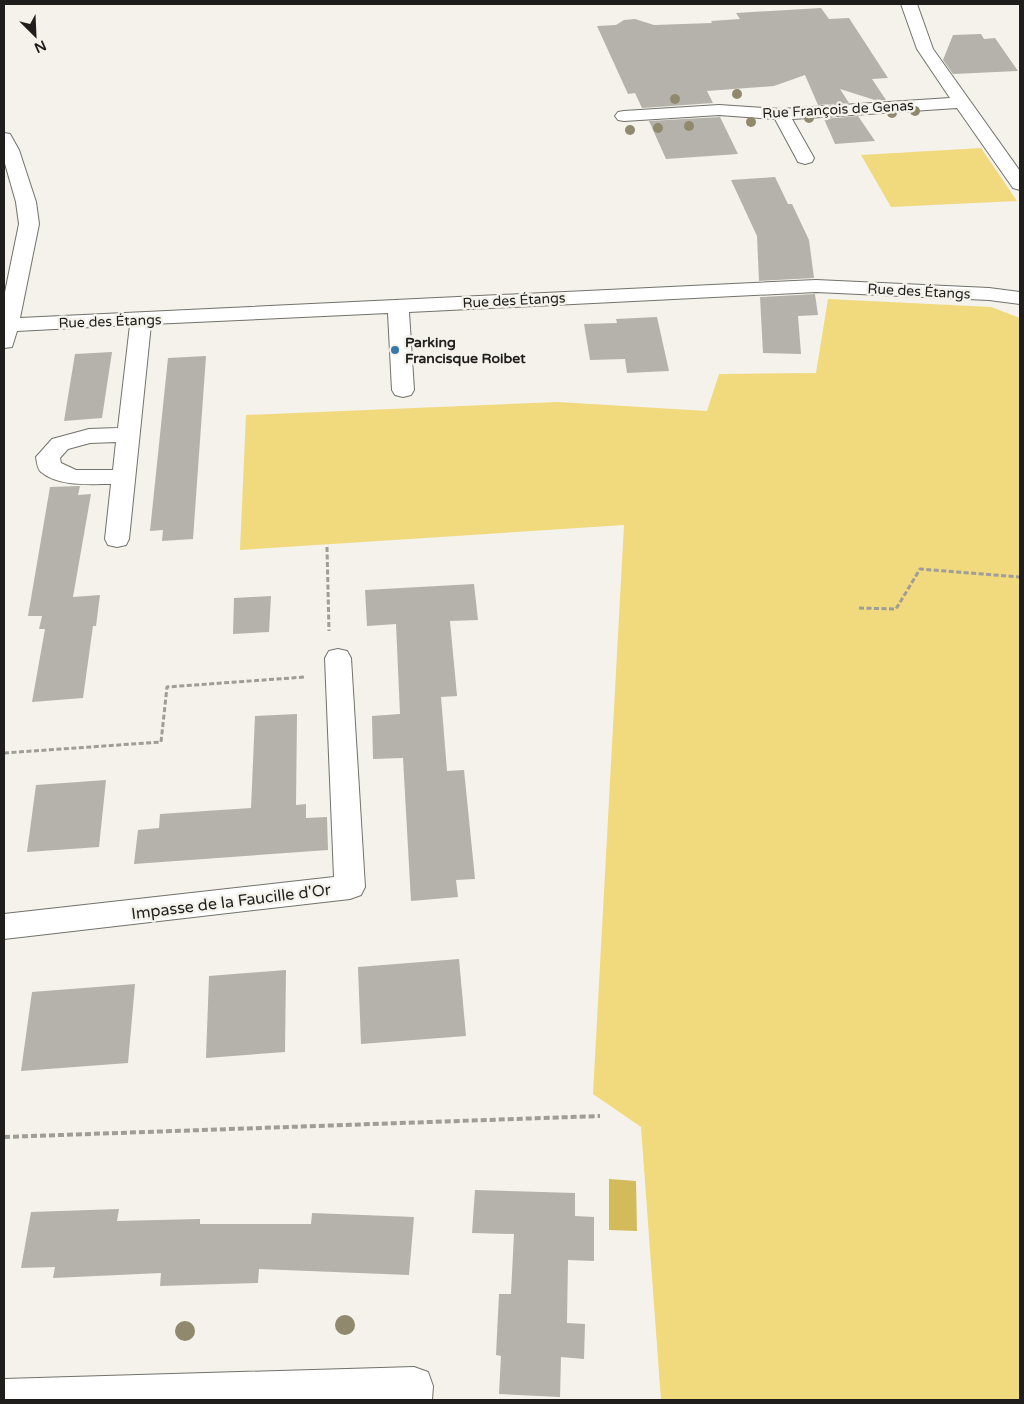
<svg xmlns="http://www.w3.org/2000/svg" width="1024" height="1404" font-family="'Varela Round',sans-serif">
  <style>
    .green { fill: #f1d97e }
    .water { fill: #d3bb5c }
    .building { fill: #b4b2ab }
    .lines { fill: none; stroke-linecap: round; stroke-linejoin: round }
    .minor-casing { stroke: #72716a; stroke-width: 2 }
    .path-far1 { stroke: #9e9d97; stroke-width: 3; stroke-dasharray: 5 2.5; stroke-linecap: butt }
    .path { stroke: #9e9d97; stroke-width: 4; stroke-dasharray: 6 3; stroke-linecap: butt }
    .minor { fill: #fff; fill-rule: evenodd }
    .tree { fill: #90896e }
    .poi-dot { fill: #3478ae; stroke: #f4f2ea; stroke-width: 2 }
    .labels { text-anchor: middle; stroke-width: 5; stroke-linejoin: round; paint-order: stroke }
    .far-street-label { font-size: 14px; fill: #1f1e1c; stroke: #f4f2ea }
    .far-poi-label { font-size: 14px; font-weight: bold; fill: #1f1e1c; stroke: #f4f2ea; text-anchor: start }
    .street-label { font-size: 16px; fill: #1f1e1c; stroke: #f4f2ea }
  </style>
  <rect width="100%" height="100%" fill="#f4f2ea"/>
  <g class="green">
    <polygon points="981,148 1017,201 891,207 861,155"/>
    <polygon points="828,299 991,307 1020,318 1020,1400 661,1400 641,1127 593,1094 624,525 240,550 246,415 558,402 707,411 719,374 816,373"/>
  </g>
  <polygon class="water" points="609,1179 636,1181 637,1231 609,1230"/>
  <g class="building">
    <polygon points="821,8 829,19 849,18 888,78 872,79 886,100 878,101 840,89 849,103 818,105 805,75 774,86 707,91 713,103 642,108 635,93 628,94 597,26 616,25 624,20 635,19 654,25 712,23 711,21 740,19 736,13"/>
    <polygon points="981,34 984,39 995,38 1018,71 953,74 943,60 953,35"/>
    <polygon points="858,116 875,141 835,144 824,119"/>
    <polygon points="720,117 738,154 666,159 649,121"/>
    <polygon points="775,177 788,204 792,204 809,240 814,278 759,281 757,236 731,180"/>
    <polygon points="815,294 818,315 798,316 801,354 763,353 760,297"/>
    <polygon points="657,317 669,371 627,373 625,359 590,360 584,324 617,323 616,319"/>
    <polygon points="112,352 102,418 64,421 75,354"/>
    <polygon points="206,356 193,539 162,541 163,530 150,531 168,358"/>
    <polygon points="80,486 78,495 91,494 73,597 100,595 96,626 93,626 83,698 32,702 45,629 39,629 42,616 28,616 50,487"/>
    <polygon points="474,584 478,620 450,621 457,696 441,697 447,771 464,770 475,879 456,880 458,897 411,901 403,758 373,759 372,716 400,714 396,624 367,626 365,590"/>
    <polygon points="271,596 269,632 233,634 234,598"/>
    <polygon points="297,714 296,805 306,804 306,818 327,817 328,850 134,864 138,830 159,828 160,814 251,808 255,716"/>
    <polygon points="106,780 99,847 27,852 36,785"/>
    <polygon points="459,959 466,1036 361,1044 358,967"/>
    <polygon points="286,970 285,1052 206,1058 209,976"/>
    <polygon points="135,984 128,1063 21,1071 32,992"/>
    <polygon points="475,1190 575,1193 575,1216 594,1217 594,1261 568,1260 567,1323 585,1324 584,1359 561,1357 560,1397 499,1394 501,1356 496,1355 499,1294 511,1294 514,1234 472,1233"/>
    <polygon points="119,1209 117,1221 200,1219 200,1224 311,1224 312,1213 414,1217 409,1275 259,1269 258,1283 160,1286 161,1273 53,1278 55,1267 21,1268 31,1212"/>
  </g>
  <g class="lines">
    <g class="minor-casing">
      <g id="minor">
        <polygon points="901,4 917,4 933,49 1020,171 1020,190 1013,188 957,108 792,119 814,158 812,162 805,164 798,162 796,158 775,119 719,115 624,121 618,120 615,116 618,112 624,111 719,105 781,109 950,98 917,49"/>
        <path d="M4 133 10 134 19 150 36 202 39 224 20 318 816 280 989 288 1020 292V304L989 300 816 292 409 312 414 390 411 395 403 397 395 395 392 390 388 313 151 324 129 539 126 545 117 547 108 545 105 539 111 484C90 484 59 487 41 472 37 468 37 462 36 457L52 439 89 429 118 428 130 325 17 331 12 347 4 348V297L19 224 16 202 4 160ZM116 442 113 470H76L61 463 60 458 68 449 90 443Z"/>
        <polygon points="338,649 347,651 351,658 365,887 361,895 350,899 4,939 4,914 334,877 325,658 329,651"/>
        <polygon points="414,1367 428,1372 433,1386 432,1400 4,1400 4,1379"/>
      </g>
    </g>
    <g class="path-far1">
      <polyline points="327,547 329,631"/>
      <polyline points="859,608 896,609 920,569 1020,577"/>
      <polyline points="4,753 161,742 167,687 305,677"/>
    </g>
    <polyline class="path" points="4,1137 600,1116"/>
    <use href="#minor" class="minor"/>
  </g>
  <g class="tree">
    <circle cx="737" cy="94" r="5"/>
    <circle cx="675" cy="99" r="5"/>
    <circle cx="915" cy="111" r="5"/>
    <circle cx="892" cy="113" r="5"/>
    <circle cx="809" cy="118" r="5"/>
    <circle cx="751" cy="122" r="5"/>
    <circle cx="689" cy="126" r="5"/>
    <circle cx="658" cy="128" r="5"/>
    <circle cx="630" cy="130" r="5"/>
    <circle cx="345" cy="1325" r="10"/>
    <circle cx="185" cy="1331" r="10"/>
  </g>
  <circle class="poi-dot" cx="395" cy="350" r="5"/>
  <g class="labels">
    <g class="far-street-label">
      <text transform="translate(838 109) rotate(-3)" y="5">Rue François de Genas</text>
      <text transform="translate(919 291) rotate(3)" y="5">Rue des Étangs</text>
      <text transform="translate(514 300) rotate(-3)" y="5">Rue des Étangs</text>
      <text transform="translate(110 321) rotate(-2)" y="5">Rue des Étangs</text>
    </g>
    <g class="far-poi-label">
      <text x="405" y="347">Parking<tspan x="405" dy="16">Francisque Roibet</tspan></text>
    </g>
    <g class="street-label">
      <text transform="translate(231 901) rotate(-7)" y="6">Impasse de la Faucille d'Or</text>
    </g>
  </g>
  <rect width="1024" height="1404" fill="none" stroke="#1f1e1c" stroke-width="10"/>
  <g transform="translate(35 35) rotate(156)" stroke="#f4f2ea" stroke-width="4" paint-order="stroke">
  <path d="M0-4L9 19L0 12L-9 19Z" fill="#1f1e1c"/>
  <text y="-8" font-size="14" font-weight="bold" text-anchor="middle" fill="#1f1e1c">N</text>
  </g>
</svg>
